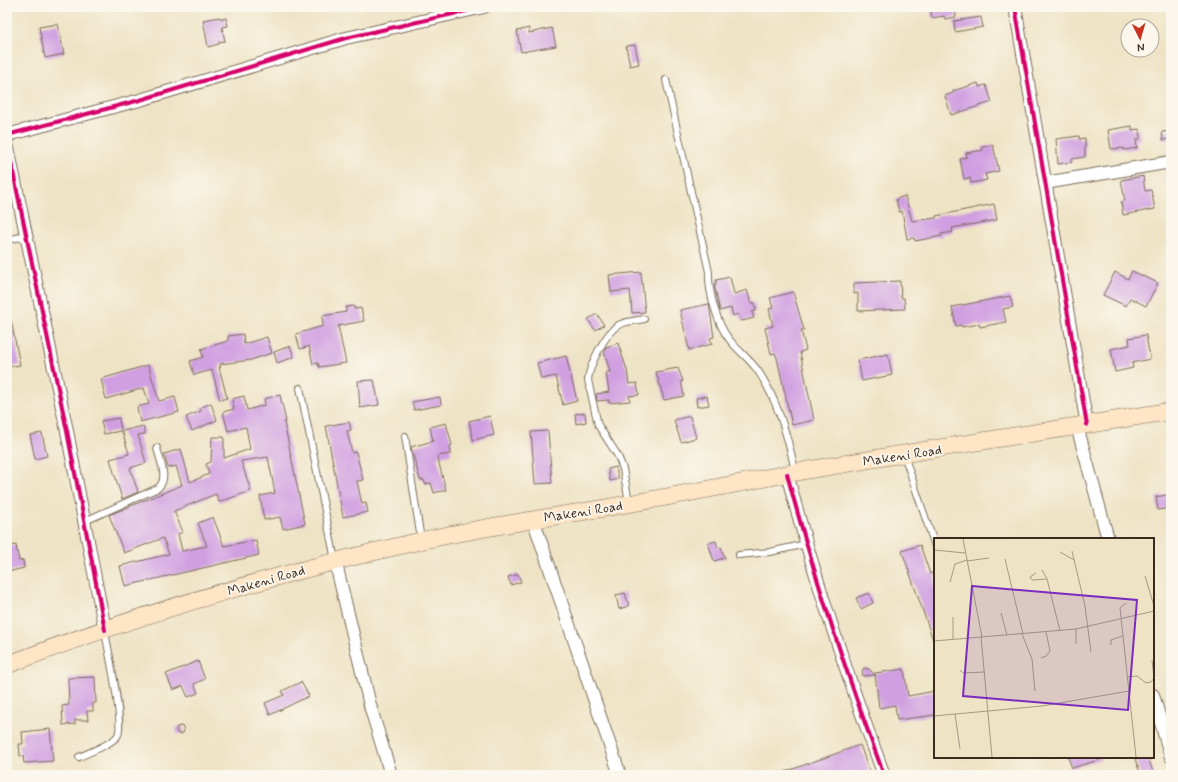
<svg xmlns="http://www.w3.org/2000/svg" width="1178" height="782" font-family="Mynerve,sans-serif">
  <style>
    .building { fill: #d09fe1 }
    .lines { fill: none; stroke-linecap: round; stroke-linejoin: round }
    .lane-casing { stroke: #7a6b58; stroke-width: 8 }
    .street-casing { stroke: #7a6b58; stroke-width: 14 }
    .secondary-casing { stroke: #7a6b58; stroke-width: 18 }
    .lane { stroke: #fff; stroke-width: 6 }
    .street { stroke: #fff; stroke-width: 12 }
    .secondary { stroke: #fde5c5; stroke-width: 17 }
    .cycleway-casing { stroke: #fbf7ec; stroke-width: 6 }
    .cycleway { stroke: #d6006c; stroke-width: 4 }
    .labels { text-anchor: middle; stroke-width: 3.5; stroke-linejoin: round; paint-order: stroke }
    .street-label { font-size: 14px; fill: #3b2a1e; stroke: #fbf7ec }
    .inset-road { fill: none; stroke: #a69982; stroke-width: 1 }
    .view { fill: #7b2cbf; fill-opacity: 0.15; stroke: #7b2cbf; stroke-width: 2 }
    .inset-edge { fill: none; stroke: #3b2a1e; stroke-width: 2 }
  </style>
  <rect width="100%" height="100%" fill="#fbf7ec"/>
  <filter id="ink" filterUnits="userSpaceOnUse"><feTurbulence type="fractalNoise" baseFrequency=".025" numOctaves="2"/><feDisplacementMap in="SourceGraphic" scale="8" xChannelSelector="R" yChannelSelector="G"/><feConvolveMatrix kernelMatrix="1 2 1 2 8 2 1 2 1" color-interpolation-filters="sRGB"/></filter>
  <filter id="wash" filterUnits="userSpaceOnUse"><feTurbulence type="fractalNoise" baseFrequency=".012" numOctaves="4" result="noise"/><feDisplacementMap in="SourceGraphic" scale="16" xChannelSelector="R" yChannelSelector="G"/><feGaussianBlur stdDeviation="0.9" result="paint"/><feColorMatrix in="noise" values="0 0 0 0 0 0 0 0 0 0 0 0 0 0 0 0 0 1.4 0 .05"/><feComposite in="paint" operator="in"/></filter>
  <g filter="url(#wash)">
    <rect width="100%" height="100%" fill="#eee3c5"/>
    <g id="blocks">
      <g class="building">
        <polygon points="930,7 955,7 956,17 945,19 944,16 932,18"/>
        <polygon points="220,17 221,19 226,18 228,26 222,27 225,41 219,42 219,44 208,47 203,20"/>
        <polygon points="981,17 983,27 955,32 954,21"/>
        <polygon points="58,24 64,54 45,58 39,27"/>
        <polygon points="529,28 529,33 552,28 556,46 521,52 517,31"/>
        <polygon points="635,45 639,64 630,66 626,46"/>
        <polygon points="978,83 979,87 986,85 992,102 951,115 945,96 953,93 953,91"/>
        <polygon points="1132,126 1132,130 1139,129 1140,139 1136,140 1137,148 1124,150 1124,148 1111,149 1108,130"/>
        <polygon points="1171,131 1171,139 1163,140 1162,132"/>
        <polygon points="1079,136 1079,139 1085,138 1085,157 1072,159 1072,162 1058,164 1056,139"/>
        <polygon points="993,145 999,171 985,174 987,180 971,183 970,178 964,179 960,159 967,157 966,153 983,150 982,147"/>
        <polygon points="1143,176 1145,191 1151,190 1155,209 1123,215 1121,202 1125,201 1121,180"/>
        <polygon points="905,196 912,221 936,218 936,216 994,204 997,220 952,228 953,232 941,234 942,236 915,241 914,238 907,239 902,211 899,212 896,199"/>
        <polygon points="1132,271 1158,283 1146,306 1130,298 1126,306 1103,295 1115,272 1128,279"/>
        <polygon points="641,272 645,312 632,313 630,290 611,292 609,275"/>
        <polygon points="730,277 734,294 747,290 751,303 754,302 756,311 752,312 754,318 742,321 738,314 733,316 731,308 720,311 714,284 716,284 716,280"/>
        <polygon points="900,281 901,298 904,298 905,309 858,311 858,293 854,294 854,283"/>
        <polygon points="793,292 804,330 801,330 806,350 800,352 814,420 792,425 777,358 775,353 771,354 765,328 773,326 769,309 773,308 770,298"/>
        <polygon points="1010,296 1013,307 1003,309 1006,322 980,327 979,324 962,327 961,325 956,326 952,307"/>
        <polygon points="709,304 714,337 710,338 712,344 689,350 680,310"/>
        <polygon points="354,306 354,309 361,308 364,321 338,326 346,363 319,367 318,363 313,364 309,346 300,349 296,334 323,326 322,316 346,312 346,307"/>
        <polygon points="597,314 604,325 595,330 588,319"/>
        <polygon points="11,320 20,365 7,367 7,321"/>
        <polygon points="243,334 244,344 267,337 272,353 251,360 220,364 221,367 219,367 227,398 220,400 212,370 194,375 190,361 203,357 201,349 228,341 228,336"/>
        <polygon points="1146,335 1150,359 1132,363 1133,368 1115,372 1111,349 1130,345 1129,338"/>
        <polygon points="618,343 627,370 629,384 637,383 639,395 629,396 630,401 609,403 609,400 597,401 596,394 609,392 606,372 610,372 604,351 606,347"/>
        <polygon points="290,346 294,357 277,363 274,352"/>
        <polygon points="888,354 892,375 862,381 858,360"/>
        <polygon points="566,356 577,401 563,405 556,376 541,379 537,363"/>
        <polygon points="148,365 159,401 175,397 179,412 140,422 137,407 149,404 144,388 106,399 101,379"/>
        <polygon points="678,368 683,381 681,381 684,396 664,400 656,372"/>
        <polygon points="374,380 379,405 360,408 358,381"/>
        <polygon points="280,395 286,421 284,422 305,524 283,529 280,517 264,520 260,496 275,493 268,457 241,461 251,491 219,502 216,494 174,511 183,532 178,534 182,551 207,546 198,523 213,517 224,546 256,540 259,555 125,586 120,566 169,554 163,538 124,553 109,515 182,485 176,466 168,468 164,454 181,449 190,482 209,474 206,464 211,462 212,437 224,437 224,458 250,449 246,427 228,431 223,412 234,409 232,399 244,396 247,410 265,405 264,399"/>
        <polygon points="707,396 709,405 697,407 696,398"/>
        <polygon points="440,397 441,405 414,410 412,402"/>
        <polygon points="211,403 217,420 192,431 186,417 201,411 200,408"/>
        <polygon points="585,413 586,422 576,424 575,414"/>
        <polygon points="490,416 494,435 473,440 469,421"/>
        <polygon points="690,416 696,438 681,442 674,420"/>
        <polygon points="119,418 121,431 104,434 101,421"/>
        <polygon points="349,422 351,430 347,431 352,453 356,452 363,480 357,481 362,504 366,503 368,512 343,517 326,426"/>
        <polygon points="446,423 452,445 450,446 451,454 437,456 446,490 434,493 431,483 425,484 424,480 420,480 411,447 433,441 430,427"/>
        <polygon points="143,426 145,434 138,435 146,463 130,468 138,492 122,499 110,459 129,454 122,431"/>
        <polygon points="548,431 552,483 535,484 531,432"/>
        <polygon points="42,433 47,456 35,459 30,435"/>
        <polygon points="616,467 618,479 610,481 608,469"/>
        <polygon points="1171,494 1171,508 1158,510 1156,497"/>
        <polygon points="716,541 718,548 721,547 725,558 714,561 708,543"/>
        <polygon points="16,545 19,561 23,560 24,568 7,572 7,547"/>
        <polygon points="920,545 930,574 935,572 934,643 902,551"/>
        <polygon points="518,574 521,582 511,585 508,577"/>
        <polygon points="625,593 629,606 619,609 616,595"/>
        <polygon points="869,593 873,603 861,609 856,598"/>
        <polygon points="198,661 205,679 194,684 198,693 188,697 183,686 173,690 166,674"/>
        <polygon points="864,668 869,669 875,675 863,676 862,671"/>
        <polygon points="904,669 908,696 935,691 935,715 897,720 895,705 879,708 875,673"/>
        <polygon points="95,677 96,703 93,703 93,711 87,711 88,720 75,720 75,724 63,725 62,706 69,705 68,678"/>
        <polygon points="301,682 309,696 270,715 265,703 284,695 282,691"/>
        <circle cx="180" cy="730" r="4"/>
        <polygon points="50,729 53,761 24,763 23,756 20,756 19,744 23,744 22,732"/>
        <polygon points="860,745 871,775 779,775 779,774"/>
        <polygon points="1068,757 1101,757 1102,759 1072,768"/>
        <polygon points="1140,757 1148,757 1154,775 1141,775 1135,759"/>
      </g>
    </g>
  </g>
  <g filter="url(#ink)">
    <use href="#blocks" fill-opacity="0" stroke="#7a6b58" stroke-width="1"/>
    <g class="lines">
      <g class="lane-casing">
        <g id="lane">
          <path d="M666 80 709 272C708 291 717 324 729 339 737 350 750 359 758 371 778 400 788 437 795 471"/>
          <polyline points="7,240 26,236"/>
          <polyline points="300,388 335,560"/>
          <polyline points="405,436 421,540"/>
          <polyline points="904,455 935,546"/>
          <path d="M629 502 623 469 618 456 598 425 588 380C589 366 605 334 617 326 623 321 636 321 644 319"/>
          <path d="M85 521 158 488C169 479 160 461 157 448"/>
          <polyline points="739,555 770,552 806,544"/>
          <path d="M79 757C88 753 114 743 118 735 124 723 108 648 105 632"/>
        </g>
      </g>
      <g class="street-casing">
        <g id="street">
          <polyline points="1015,7 1087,425"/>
          <polyline points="7,135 140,100 346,38 484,7"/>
          <polyline points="7,143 67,431 105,630"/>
          <polyline points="1045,183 1171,162"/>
          <polyline points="1077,426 1108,539"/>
          <path d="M787 474C814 576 847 676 884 775"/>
          <polyline points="533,519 620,775"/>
          <polyline points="335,560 371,709 391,775"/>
          <polyline points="1153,695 1171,757"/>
        </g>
      </g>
      <g class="secondary-casing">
        <path id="secondary" d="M7 665C141 613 280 573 420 541 491 525 562 516 633 503 684 494 735 484 786 474 914 451 1043 432 1171 411"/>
      </g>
      <use href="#lane" class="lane"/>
      <use href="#street" class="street"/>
      <use href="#secondary" class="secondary"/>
      <g class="cycleway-casing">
        <g id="cycleway">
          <polyline points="1015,7 1087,425"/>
          <polyline points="7,135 140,100 346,38 484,7"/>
          <polyline points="7,143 67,431 105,630"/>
          <path d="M787 474C814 576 847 676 884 775"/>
        </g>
      </g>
      <use href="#cycleway" class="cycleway"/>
    </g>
  </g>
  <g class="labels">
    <g class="street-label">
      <text transform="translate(902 455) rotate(-9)" y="5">Makeni Road</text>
      <text transform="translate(583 511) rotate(-9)" y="5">Makeni Road</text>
      <text transform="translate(266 580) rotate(-16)" y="5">Makeni Road</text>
    </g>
  </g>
  <g transform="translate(934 538)">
    <rect width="220" height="220" fill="#eee3c5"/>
    <path class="inset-road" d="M29 1 48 99M0 12 31 15M138 13 151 68 157 114M126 14 140 22M71 21 89 96M33 23 55 20M108 32 113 41 126 93M102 35 96 39 98 42 113 41M211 38 220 68M16 44 21 26 33 22M192 65 186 70 202 219M67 75 73 97M142 91V106M88 96 98 121 101 153M47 99 58 219M19 101V79M0 103 142 91 220 73M177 107V102L188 98M107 120 112 118 116 113 112 94M26 132 29 135 50 134M193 139 203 138 212 145 217 144 220 140 218 122M21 176 26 211M0 178 108 168 195 153"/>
    <path class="view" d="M38 48 203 62 194 172 29 158Z"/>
    <rect width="220" height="220" class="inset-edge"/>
  </g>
  <rect width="1178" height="782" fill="none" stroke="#fbf7ec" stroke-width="24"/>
  <g transform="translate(1140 38) rotate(175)"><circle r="19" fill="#fbf7ec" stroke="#aea59a"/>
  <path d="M0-3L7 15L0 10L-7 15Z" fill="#c8321e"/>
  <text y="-6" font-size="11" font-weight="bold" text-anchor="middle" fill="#3b2a1e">N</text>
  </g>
</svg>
